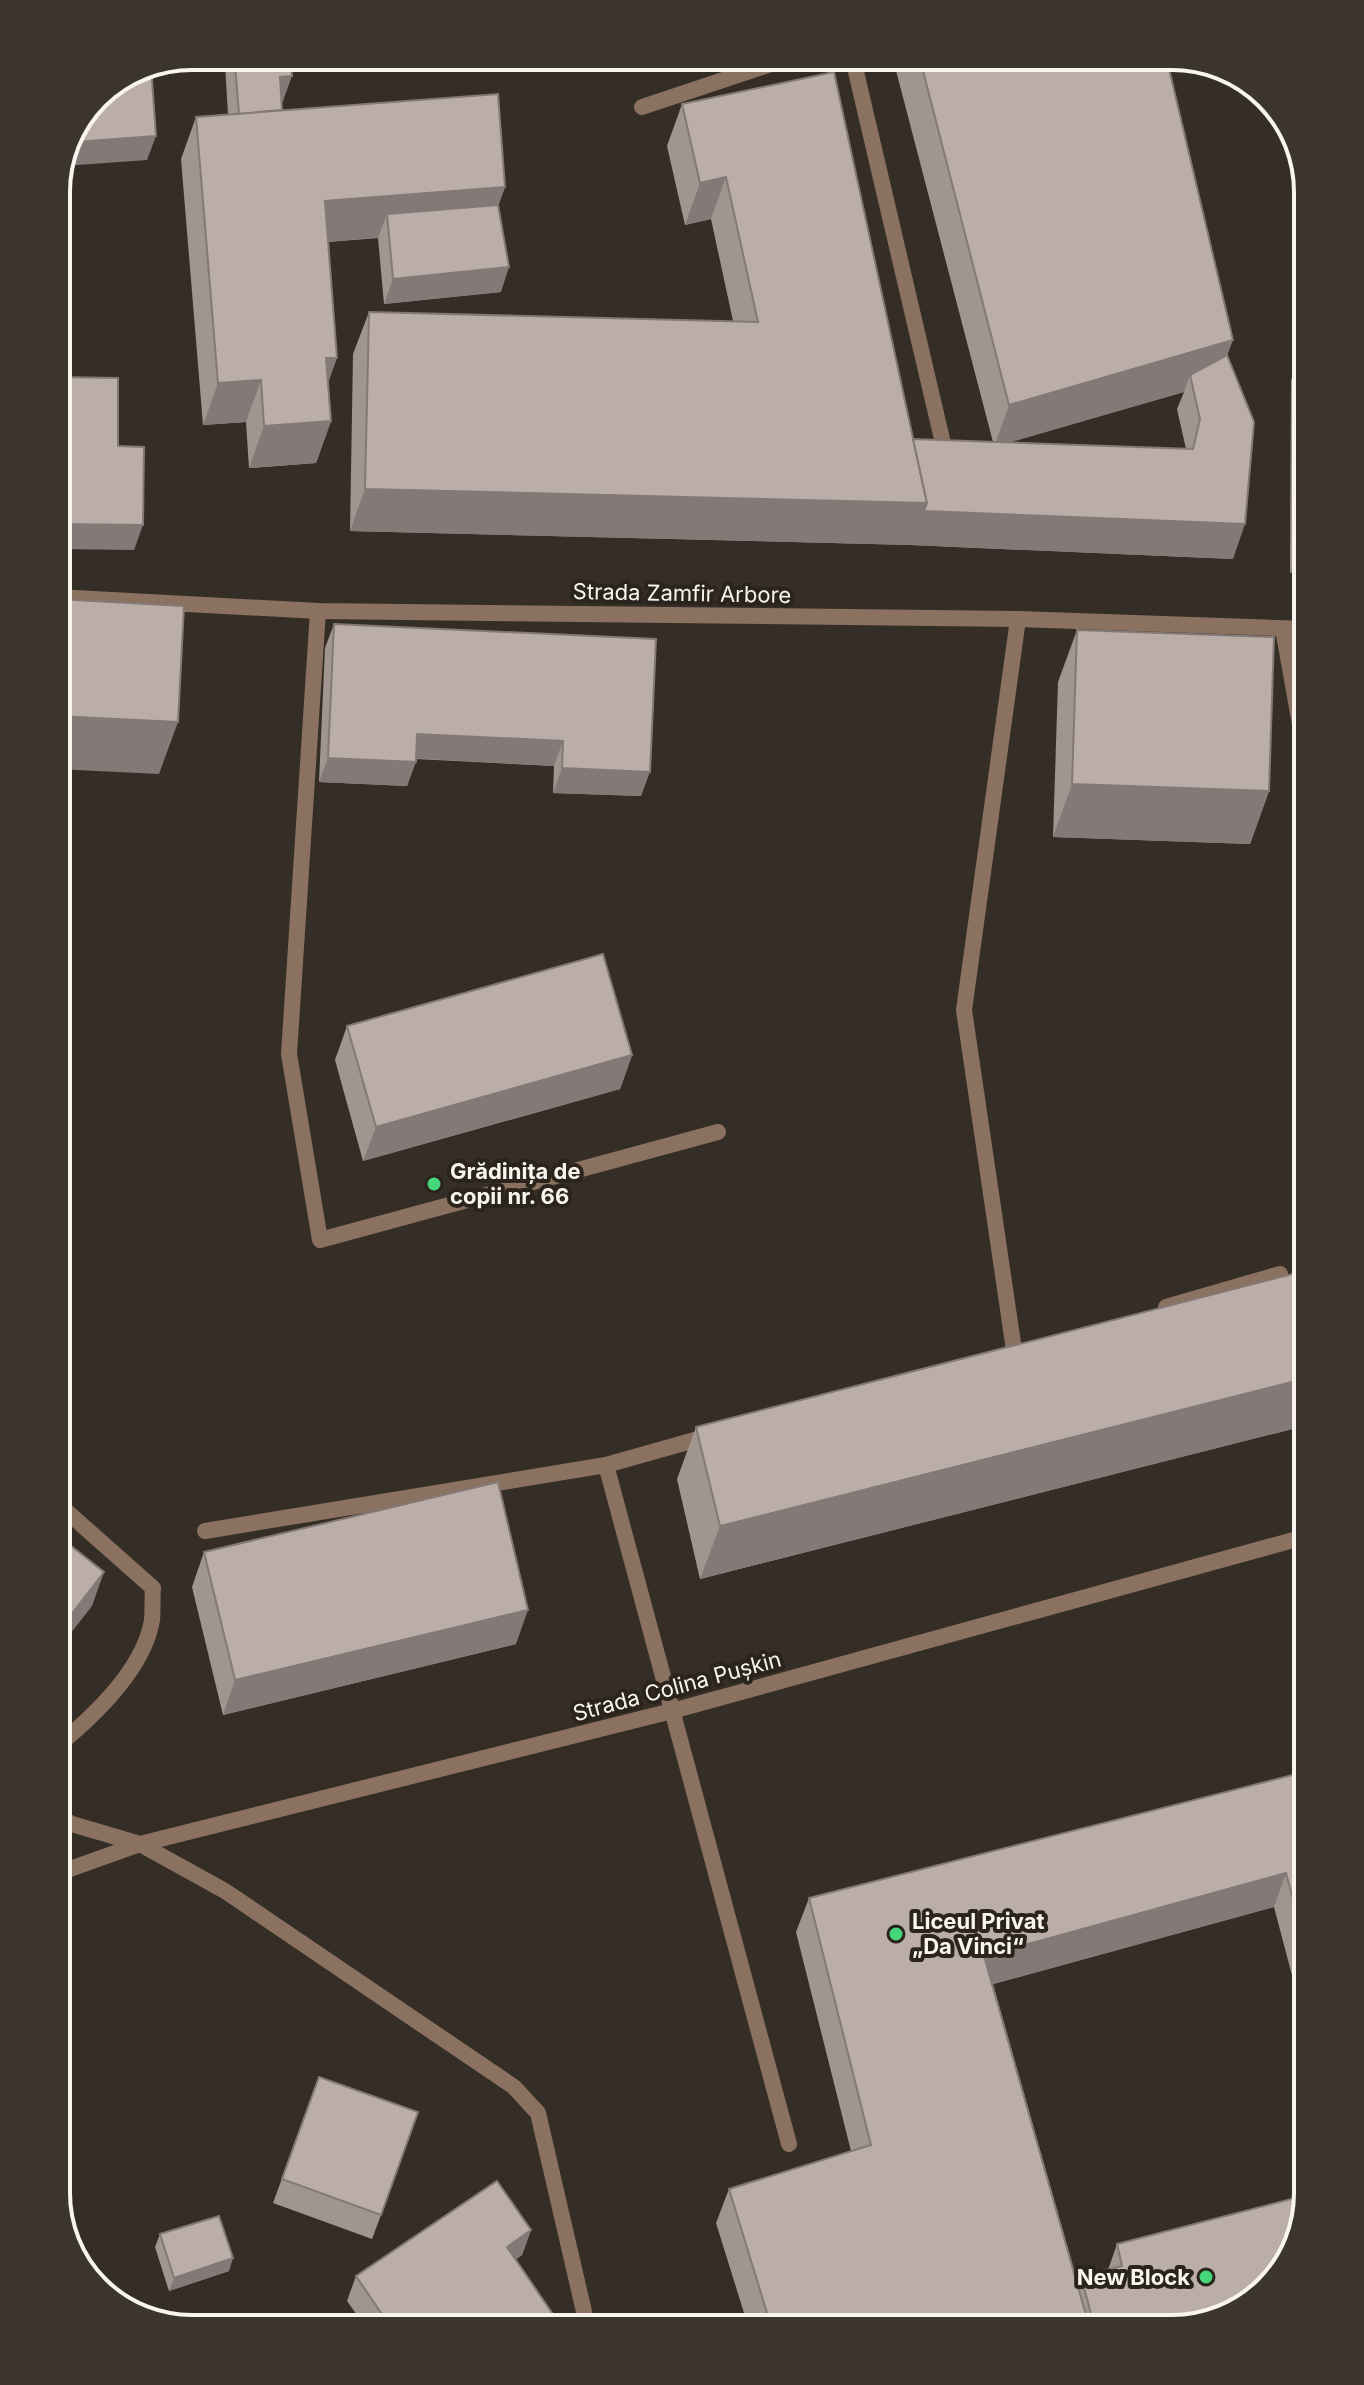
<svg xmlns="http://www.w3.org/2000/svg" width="1364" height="2385" font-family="Inter,sans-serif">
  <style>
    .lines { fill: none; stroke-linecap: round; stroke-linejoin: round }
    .service { stroke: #8b7160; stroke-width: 16 }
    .minor { stroke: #8b7160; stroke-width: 16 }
    .wall { fill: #a19590; fill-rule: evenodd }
    .shaded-wall { fill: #837976 }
    .building { fill: #bbada8; stroke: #837976; stroke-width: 2 }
    .poi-dot { fill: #45d77a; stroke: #2b241c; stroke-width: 3 }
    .labels { text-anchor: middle; stroke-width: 8; stroke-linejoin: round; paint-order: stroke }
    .street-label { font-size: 22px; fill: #f9f4ee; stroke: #2b241c }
    .poi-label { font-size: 22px; font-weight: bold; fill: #f9f4ee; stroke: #2b241c; text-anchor: start }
    .rim { fill: none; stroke: #f9f4ee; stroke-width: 4 }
  </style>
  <rect width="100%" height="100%" fill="#352e26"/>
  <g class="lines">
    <g class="service">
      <polyline points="853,59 942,439"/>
      <polyline points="642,107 783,60"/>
      <polyline points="318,611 289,1054 320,1240 718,1132"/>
      <polyline points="1166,1307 1280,1274"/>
      <polyline points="1014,1350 964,1010 1018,619"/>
      <polyline points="606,1465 789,2144"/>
      <polyline points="205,1531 606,1465 709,1436"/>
      <path d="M56 1747C93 1717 144 1669 152 1620 153 1609 152 1599 153 1588L56 1502"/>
      <polyline points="56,1874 140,1844"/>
    </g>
    <g class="minor">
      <polyline points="56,597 318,611 1018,619 1308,629"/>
      <polyline points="1283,629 1308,769"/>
      <polyline points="56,1815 72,1824 140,1844 672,1711 1308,1536"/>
      <polyline points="140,1844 225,1891 514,2087 538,2113 588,2329"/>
    </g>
  </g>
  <g class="wall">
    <path d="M1166 56 1227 355 1233 559 911 545 350 531 353 354 369 312 733 321 711 219 685 225 667 146 682 104 913 439 993 442 893 59ZM1184 392 1177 409 1186 449 1009 442Z"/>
    <polygon points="225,65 291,65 283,101 281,101 282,110 505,187 498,205 501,292 384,304 378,238 328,242 328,384 331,421 316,463 249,468 246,422 203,425 181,159 196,117 228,114"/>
    <polygon points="1308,293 1308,573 1290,573 1291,380 1303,345 1306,345 1306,299"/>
    <polygon points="334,624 656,639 641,796 553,793 554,766 416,759 407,786 319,782 325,648"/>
    <polygon points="1077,630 1269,791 1250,844 1053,837 1058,682"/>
    <polygon points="347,1026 632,1055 620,1089 363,1161 335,1060"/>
    <polygon points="1308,1270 1308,1425 700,1579 677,1479 696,1427"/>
    <polygon points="204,1552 516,1644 223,1715 192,1587"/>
    <polygon points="1308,1771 1308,2036 1274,1907 993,1984 1078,2284 1081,2276 1108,2270 1117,2244 1172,2329 749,2329 716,2223 729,2189 851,2151 796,1932 809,1898"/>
    <polygon points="319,2077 381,2215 372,2239 273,2203"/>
    <polygon points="531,2230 522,2255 516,2259 563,2329 367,2329 347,2301 356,2276"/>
    <polygon points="160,2234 229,2271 169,2291 155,2247"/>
  </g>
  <g class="shaded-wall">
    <polygon points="452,63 410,68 412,64"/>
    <polygon points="292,76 283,101 271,102 280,77"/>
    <polygon points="156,136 147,160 64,166 75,142"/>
    <polygon points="726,177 711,219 685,225 700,183"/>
    <polygon points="505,187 490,229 387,214 378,238 310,243 325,201"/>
    <polygon points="509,267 501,292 384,304 393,279"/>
    <polygon points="1233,340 1217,382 1190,375 1184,392 994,447 1009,405"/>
    <polygon points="326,358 337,358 322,400"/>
    <polygon points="261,380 246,422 203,425 218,383"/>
    <polygon points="331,421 316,463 249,468 264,426"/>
    <polygon points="365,489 927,503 1245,524 1233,559 911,545 350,531"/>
    <polygon points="56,524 143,525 134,550 56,549"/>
    <polygon points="1303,539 1308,539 1308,573 1290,573"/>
    <polygon points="56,716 178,722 159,774 56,769"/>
    <polygon points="417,734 563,741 554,766 408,758"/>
    <polygon points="328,758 416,762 407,786 319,782"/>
    <polygon points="562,768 650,772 641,796 553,793"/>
    <polygon points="1072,784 1269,791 1250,844 1053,837"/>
    <polygon points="632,1055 620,1089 363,1161 376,1127"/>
    <polygon points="1308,1378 1308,1425 700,1579 720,1526"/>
    <polygon points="104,1572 92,1606 56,1652 56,1634"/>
    <polygon points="528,1610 516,1644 223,1715 235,1680"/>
    <polygon points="1286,1873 1274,1907 972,1990 984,1956"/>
    <polygon points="531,2230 522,2255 499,2271 507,2247"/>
    <polygon points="233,2258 229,2271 169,2291 174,2278"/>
    <polygon points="404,2316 399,2329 389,2329 390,2326"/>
  </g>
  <g class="building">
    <polygon points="1166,56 1233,340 1009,405 920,59"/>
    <polygon points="235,65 291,65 292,76 280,77 282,110 239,114"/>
    <polygon points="141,66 151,66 156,136 75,142 96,96"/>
    <polygon points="834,72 927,503 365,489 369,312 758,322 726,177 700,183 682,104"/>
    <polygon points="498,94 505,187 325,201 337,358 326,358 331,421 264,426 261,380 218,383 196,117"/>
    <polygon points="498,205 509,267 393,279 387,214"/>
    <rect x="1303" y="345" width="5" height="194"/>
    <polygon points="1227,355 1254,422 1245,524 924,511 927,503 913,439 1193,449 1200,419 1190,375"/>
    <polygon points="56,377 118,378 118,446 144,447 143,525 56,524"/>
    <polygon points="56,599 184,606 178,722 56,716"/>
    <polygon points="334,624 656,639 650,772 562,768 563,741 417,734 416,762 328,758"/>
    <polygon points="1077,630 1274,637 1269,791 1072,784"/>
    <polygon points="603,954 632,1055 376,1127 347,1026"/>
    <polygon points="1308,1270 1308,1378 720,1526 696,1427"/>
    <polygon points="498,1482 528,1610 235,1680 204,1552"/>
    <polygon points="56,1534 104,1572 56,1634"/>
    <polygon points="1308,1771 1308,1955 1286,1873 984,1956 1090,2329 772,2329 729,2189 871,2145 809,1898"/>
    <polygon points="319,2077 418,2112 381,2215 282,2179"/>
    <polygon points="497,2181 531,2230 507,2247 563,2329 412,2329 404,2316 390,2326 356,2276"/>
    <polygon points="1307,2195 1285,2268 1232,2315 1172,2329 1095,2329 1081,2276 1122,2266 1117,2244"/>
    <polygon points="219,2216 233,2258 174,2278 160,2234"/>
  </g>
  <g class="poi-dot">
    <circle cx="434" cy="1184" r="8"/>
    <circle cx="896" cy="1934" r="8"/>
    <circle cx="1206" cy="2277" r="8"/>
  </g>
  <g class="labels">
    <g class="street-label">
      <text transform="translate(682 593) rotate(1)" y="8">Strada Zamfir Arbore</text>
      <text transform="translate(677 1686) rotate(-15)" y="8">Strada Colina Pușkin</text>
    </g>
    <g class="poi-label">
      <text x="450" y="1179">Grădinița de<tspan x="450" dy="25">copii nr. 66</tspan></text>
      <text x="912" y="1929">Liceul Privat<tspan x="912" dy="25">„Da Vinci“</tspan></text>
      <text x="1190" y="2285" text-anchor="end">New Block</text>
    </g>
  </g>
  <path d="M0 0H1364V2385H0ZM192 70H1172A122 122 0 0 1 1294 192V2193A122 122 0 0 1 1172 2315H192A122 122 0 0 1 70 2193V192A122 122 0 0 1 192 70Z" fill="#3b352d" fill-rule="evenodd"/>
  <path class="rim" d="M192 70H1172A122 122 0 0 1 1294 192V2193A122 122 0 0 1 1172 2315H192A122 122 0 0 1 70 2193V192A122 122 0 0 1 192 70Z"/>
</svg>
